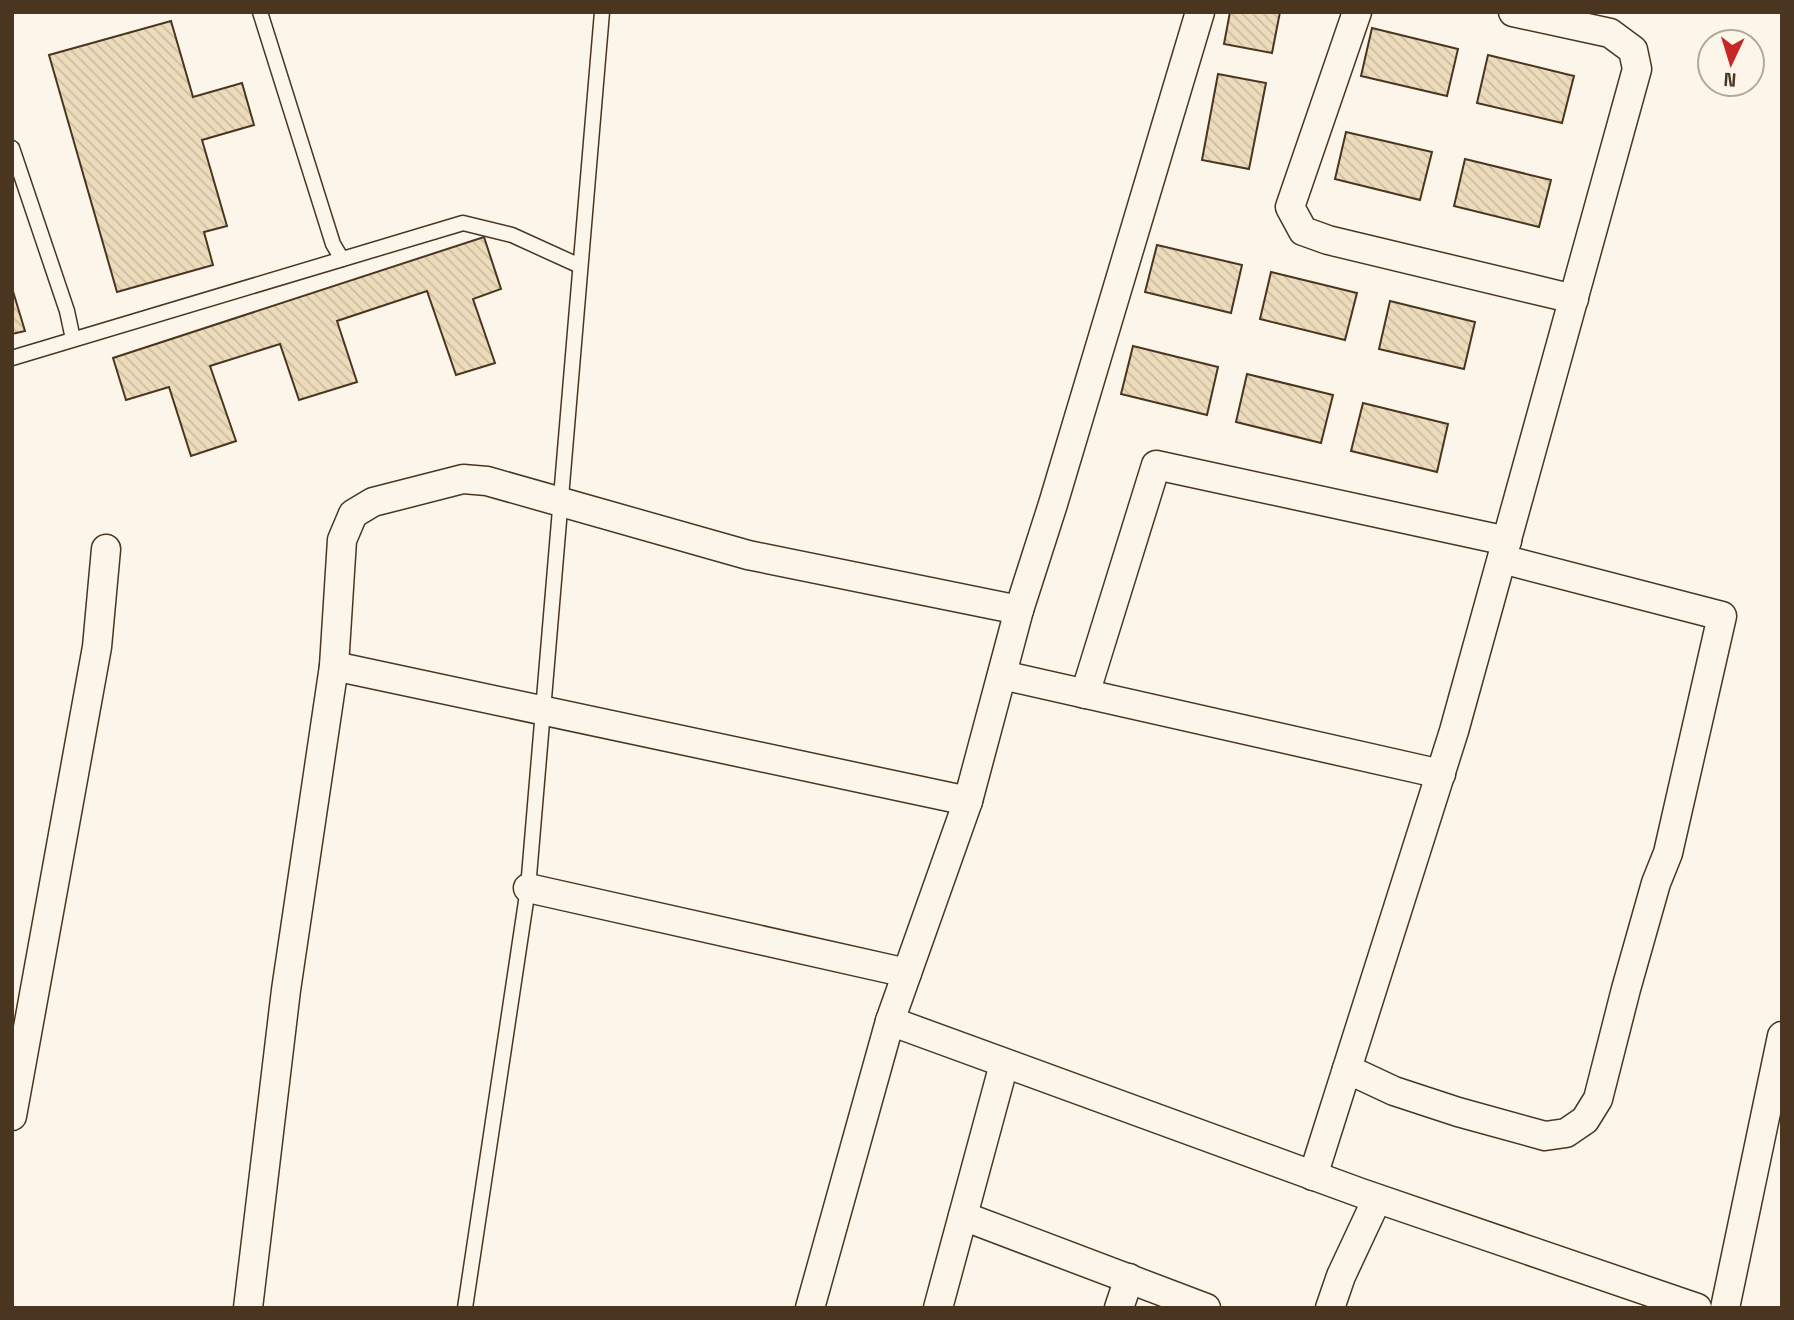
<svg xmlns="http://www.w3.org/2000/svg" width="1794" height="1320" font-family="'Space Grotesk',sans-serif">
  <style>
    .building { fill: url(#building-back-hatch); stroke: #4a3520; stroke-width: 2 }
    .lines { fill: none; stroke-linecap: round; stroke-linejoin: round }
    .service-casing { stroke: #4a3520; stroke-width: 17 }
    .minor-casing { stroke: #4a3520; stroke-width: 31 }
    .service { stroke: #fbf6e9; stroke-width: 14 }
    .minor { stroke: #fbf6e9; stroke-width: 28 }
  </style>
  <defs>
    <pattern id="building-back-hatch" width="6" height="6" patternUnits="userSpaceOnUse" patternTransform="scale(1.75)"><rect width="6" height="6" fill="#ecdcbc"/><path d="M-1 5l2 2M0 0l6 6M5-1l2 2" fill="none" stroke="#ccbda1"/></pattern>
  </defs>
  <rect width="100%" height="100%" fill="#fbf6e9"/>
  <g class="building">
    <polygon points="1230,12 1280,12 1272,53 1224,44"/>
    <polygon points="171,21 193,97 242,83 254,125 202,140 227,226 204,232 213,265 117,292 49,55"/>
    <polygon points="1372,28 1458,49 1447,96 1361,76"/>
    <polygon points="1488,55 1574,76 1562,123 1477,103"/>
    <polygon points="1218,74 1266,83 1249,169 1202,160"/>
    <polygon points="1346,132 1432,152 1420,200 1335,179"/>
    <polygon points="1465,159 1551,180 1539,227 1454,206"/>
    <polygon points="484,237 501,289 473,299 495,363 456,375 427,291 337,321 357,382 299,400 280,344 210,366 236,441 191,456 169,387 126,400 113,358"/>
    <polygon points="1157,245 1242,265 1231,313 1145,292"/>
    <polygon points="1271,272 1357,293 1345,340 1260,319"/>
    <polygon points="12,288 25,331 12,334"/>
    <polygon points="1390,301 1475,322 1464,369 1379,349"/>
    <polygon points="1133,346 1218,367 1207,415 1121,394"/>
    <polygon points="1247,374 1333,395 1321,443 1236,422"/>
    <polygon points="1363,403 1448,424 1437,472 1351,451"/>
  </g>
  <g class="lines">
    <g class="service-casing">
      <g id="service">
        <polyline points="260,12 333,244 342,259"/>
        <polyline points="12,148 67,311 73,339"/>
        <polyline points="12,358 463,223 512,235 580,266"/>
        <polyline points="465,1308 528,888 602,12"/>
      </g>
    </g>
    <g class="minor-casing">
      <g id="minor">
        <polyline points="1200,12 1053,504 1019,610 968,801 890,1021 1361,1193 1697,1308"/>
        <polyline points="1357,12 1290,207 1303,231 1328,240 1574,299"/>
        <polyline points="334,666 968,801"/>
        <polyline points="1002,675 1441,774"/>
        <polyline points="1085,694 1156,465 1507,541"/>
        <polyline points="528,888 907,973"/>
        <polyline points="1347,1069 1394,1091 1458,1112 1545,1136 1566,1133 1585,1120 1598,1099 1626,989 1656,883 1668,853 1722,616 1502,559"/>
        <polyline points="12,1116 97,647 106,549"/>
        <polyline points="1313,1176 1454,731 1637,69 1633,50 1610,33 1513,12"/>
        <polyline points="963,1216 1206,1308"/>
        <polyline points="248,1308 286,990 334,666 342,540 353,514 373,502 463,479 487,481 748,555 1019,610"/>
        <polyline points="810,1308 890,1021"/>
        <polyline points="938,1308 1004,1064"/>
        <polyline points="1119,1308 1129,1278"/>
        <polyline points="1330,1308 1341,1276 1377,1199"/>
        <polyline points="1725,1308 1782,1036"/>
      </g>
    </g>
    <use href="#service" class="service"/>
    <use href="#minor" class="minor"/>
  </g>
  <rect width="1794" height="1320" fill="none" stroke="#4a3520" stroke-width="28"/>
  <g transform="translate(1731 63) rotate(184)"><circle r="33" fill="#fbf6e9" stroke="#b4a999" stroke-width="2"/>
  <path d="M0-5L12 26L0 18L-12 26Z" fill="#c62828"/>
  <text y="-10" font-size="19" font-weight="bold" text-anchor="middle" fill="#4a3520">N</text>
  </g>
</svg>
